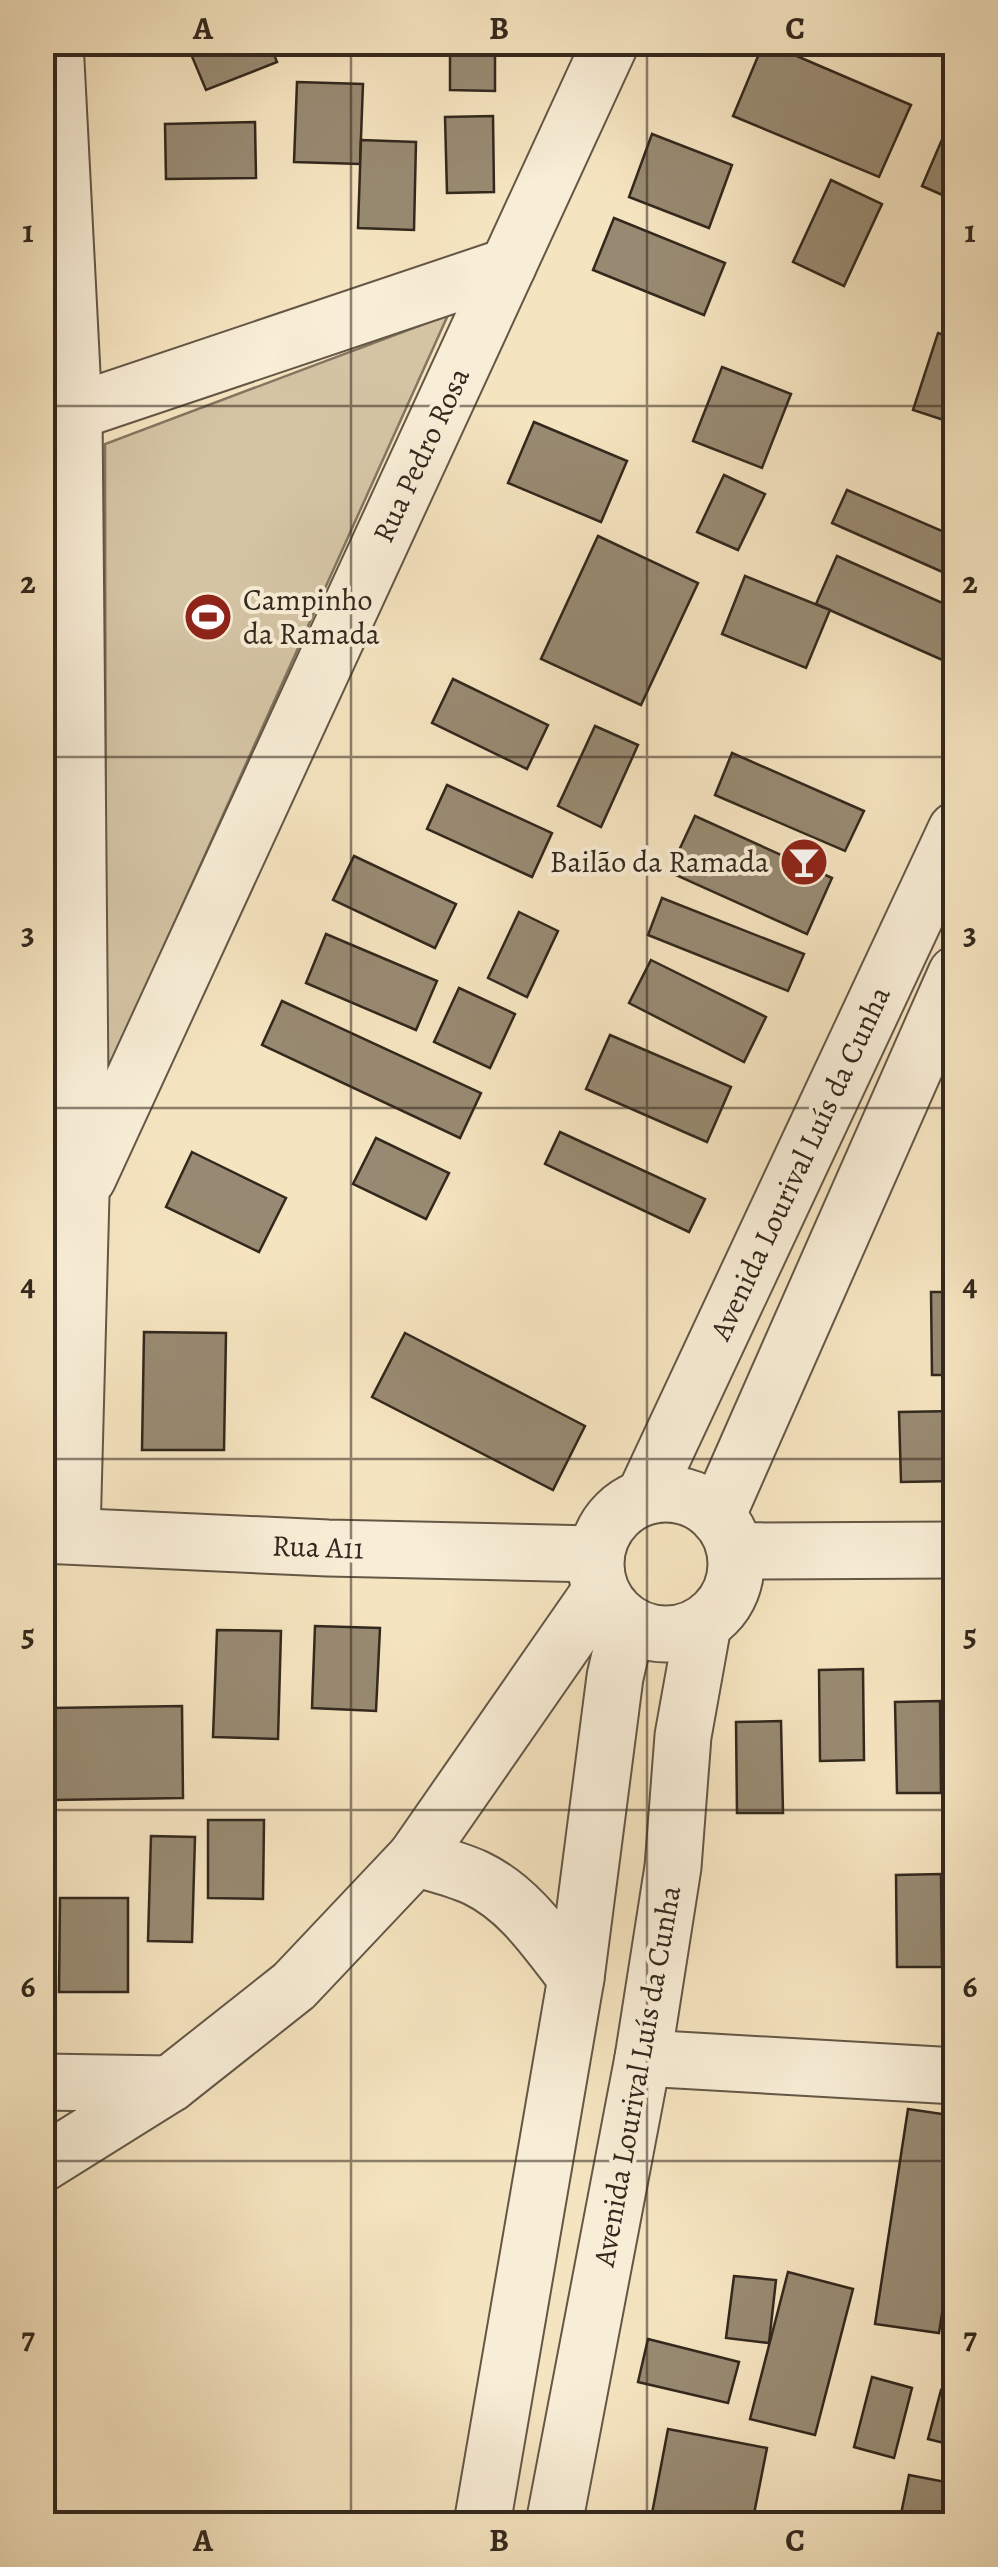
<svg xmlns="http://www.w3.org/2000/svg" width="998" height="2567" font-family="Alegreya,serif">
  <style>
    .green { fill: #d4c4a4; stroke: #847660; stroke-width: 2.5 }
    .building { fill: #988a72; stroke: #33281d; stroke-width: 2.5 }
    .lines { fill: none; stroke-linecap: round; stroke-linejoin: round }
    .minor-casing { stroke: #645746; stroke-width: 59 }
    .tertiary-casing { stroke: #645746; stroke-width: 59 }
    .minor { stroke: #f8edd6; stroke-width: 55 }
    .tertiary { stroke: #f8edd6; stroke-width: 55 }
    .grid { fill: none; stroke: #33281d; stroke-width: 2.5; stroke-opacity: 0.55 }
    .labels { text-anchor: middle; stroke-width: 8; stroke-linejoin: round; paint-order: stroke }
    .street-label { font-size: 30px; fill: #33281d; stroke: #f8edd6 }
    .poi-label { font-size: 30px; fill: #33281d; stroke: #f8edd6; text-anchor: start }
    .neatline { fill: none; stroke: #33281d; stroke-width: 4 }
    .grid-label { font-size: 32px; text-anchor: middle; font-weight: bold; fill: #33281d }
  </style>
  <rect width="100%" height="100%" fill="#f5e4c0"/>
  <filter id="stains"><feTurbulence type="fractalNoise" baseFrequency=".002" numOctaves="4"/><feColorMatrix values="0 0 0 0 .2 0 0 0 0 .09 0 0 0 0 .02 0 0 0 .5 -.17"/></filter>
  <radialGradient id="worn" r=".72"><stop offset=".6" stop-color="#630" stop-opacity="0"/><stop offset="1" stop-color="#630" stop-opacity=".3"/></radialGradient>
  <polygon class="green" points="448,315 106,1075 105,444"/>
  <g class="building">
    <polygon points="186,42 269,42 277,62 206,90"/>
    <polygon points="450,42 495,42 495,91 450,90"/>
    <polygon points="764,42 911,105 879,177 733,116"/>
    <polygon points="297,82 363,84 360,164 294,162"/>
    <polygon points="956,107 956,201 922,186"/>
    <polygon points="493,116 494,192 447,193 445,117"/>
    <polygon points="255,122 256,178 166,179 165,124"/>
    <polygon points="652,134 732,165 709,228 629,197"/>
    <polygon points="361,140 416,142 414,230 358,228"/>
    <polygon points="831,180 882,204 844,286 793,262"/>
    <polygon points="614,218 725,263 704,315 593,270"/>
    <polygon points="938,333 956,339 956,424 913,410"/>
    <polygon points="722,367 791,394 762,468 693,441"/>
    <polygon points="534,422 627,461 601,522 508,483"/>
    <polygon points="724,475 765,494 738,550 697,532"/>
    <polygon points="847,490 956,537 956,578 832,523"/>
    <polygon points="598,536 698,583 641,705 541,659"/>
    <polygon points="837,556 956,609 956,666 816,604"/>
    <polygon points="745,576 830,610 806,668 722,634"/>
    <polygon points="453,679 548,725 527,769 432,723"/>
    <polygon points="595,726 638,745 601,827 558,806"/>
    <polygon points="732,753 864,811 845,851 715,795"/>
    <polygon points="447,785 552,833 532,877 427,829"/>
    <polygon points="695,816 832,878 807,934 669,872"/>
    <polygon points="354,856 456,904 435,948 333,900"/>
    <polygon points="662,898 804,954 788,991 648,935"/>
    <polygon points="519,912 558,931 527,997 488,978"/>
    <polygon points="326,934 437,981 416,1030 306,983"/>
    <polygon points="651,960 766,1017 744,1062 629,1003"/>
    <polygon points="459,988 515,1014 490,1068 434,1042"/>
    <polygon points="282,1001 481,1093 460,1138 262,1045"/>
    <polygon points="610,1035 731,1087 707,1142 586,1089"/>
    <polygon points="560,1132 705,1199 689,1232 545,1164"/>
    <polygon points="376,1138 449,1173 426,1219 353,1184"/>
    <polygon points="192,1152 286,1198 259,1252 166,1207"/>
    <polygon points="931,1292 956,1292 956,1375 932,1375"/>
    <polygon points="144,1332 226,1333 224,1450 142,1450"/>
    <polygon points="405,1333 585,1426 553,1490 372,1397"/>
    <polygon points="956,1411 956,1481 901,1482 899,1412"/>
    <polygon points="315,1626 380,1628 376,1711 312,1708"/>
    <polygon points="217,1630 281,1631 278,1739 213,1737"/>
    <polygon points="863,1669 864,1760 820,1761 819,1670"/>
    <polygon points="940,1701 941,1793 897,1793 895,1702"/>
    <polygon points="182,1706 183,1798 53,1800 51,1708"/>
    <polygon points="781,1721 783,1813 737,1813 736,1722"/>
    <polygon points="208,1820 264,1820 263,1899 208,1898"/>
    <polygon points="151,1836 195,1837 192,1942 148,1941"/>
    <polygon points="941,1874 942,1967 897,1967 896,1875"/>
    <polygon points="60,1898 128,1898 128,1992 59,1992"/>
    <polygon points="908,2109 956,2116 956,2222 939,2333 875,2324"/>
    <polygon points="788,2272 853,2289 815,2435 750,2419"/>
    <polygon points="734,2276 776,2280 769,2343 726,2338"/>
    <polygon points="648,2339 739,2362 728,2403 638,2382"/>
    <polygon points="872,2377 912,2388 894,2458 854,2447"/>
    <polygon points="941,2390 956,2394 956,2446 928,2439"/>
    <polygon points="668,2429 767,2448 752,2524 650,2524"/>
    <polygon points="909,2475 956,2484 956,2524 899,2524"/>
  </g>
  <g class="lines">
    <g class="minor-casing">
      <g id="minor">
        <polyline points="55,42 74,412 81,1195 72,1535"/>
        <polyline points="74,412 508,266"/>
        <polyline points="88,1178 611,42"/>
        <polyline points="42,1535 328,1548 594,1554"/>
        <polyline points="735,1551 956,1550"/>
        <polyline points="643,2058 956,2076"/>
        <polyline points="42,2082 170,2084"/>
      </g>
    </g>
    <g class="tertiary-casing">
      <g id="tertiary">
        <circle cx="666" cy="1564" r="70"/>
        <polyline points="644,1497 956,830"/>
        <polyline points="717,1516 956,974"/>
        <path d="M415 1858C435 1864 457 1869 476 1878 520 1899 547 1941 576 1978"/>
        <polyline points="42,2164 170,2084 294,1986 415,1858 599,1593"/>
        <polyline points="482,2524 576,1978 615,1677 627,1625"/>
        <polyline points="554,2524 643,2058 673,1867 683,1736 703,1625"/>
      </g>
    </g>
    <use href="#minor" class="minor"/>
    <use href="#tertiary" class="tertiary"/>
  </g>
  <path class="grid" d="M351 42V2524M647 42V2524M42 406H956M42 757H956M42 1108H956M42 1459H956M42 1810H956M42 2161H956"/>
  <defs>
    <g id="stadium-disc" transform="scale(2.5)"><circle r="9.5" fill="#8f2418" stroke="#f8edd6"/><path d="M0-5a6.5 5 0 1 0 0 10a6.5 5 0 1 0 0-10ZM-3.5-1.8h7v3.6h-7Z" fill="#fff"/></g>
    <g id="bar-disc" transform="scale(2.5)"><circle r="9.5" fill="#8f2418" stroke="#f8edd6"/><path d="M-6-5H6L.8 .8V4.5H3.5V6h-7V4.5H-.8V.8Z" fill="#fff"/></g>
  </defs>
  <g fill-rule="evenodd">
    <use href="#stadium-disc" x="208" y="617"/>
    <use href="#bar-disc" x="804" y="862"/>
  </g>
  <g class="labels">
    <g class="street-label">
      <text transform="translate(421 455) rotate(-65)" y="10">Rua Pedro Rosa</text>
      <text transform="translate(800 1163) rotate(-65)" y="10">Avenida Lourival Luís da Cunha</text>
      <text transform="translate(318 1547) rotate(2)" y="10">Rua A11</text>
      <text transform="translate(637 2076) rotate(-80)" y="10">Avenida Lourival Luís da Cunha</text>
    </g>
    <g class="poi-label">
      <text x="243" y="610">Campinho<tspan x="243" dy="34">da Ramada</tspan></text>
      <text x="769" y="872" text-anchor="end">Bailão da Ramada</text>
    </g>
  </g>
  <rect width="998" height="2567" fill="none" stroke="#f5e4c0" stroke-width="110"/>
  <rect x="55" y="55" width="888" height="2457" class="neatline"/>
  <g class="grid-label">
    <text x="203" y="39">A</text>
    <text x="499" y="39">B</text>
    <text x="795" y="39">C</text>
    <text x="28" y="242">1</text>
    <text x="970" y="242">1</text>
    <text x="28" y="593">2</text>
    <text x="970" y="593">2</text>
    <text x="28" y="944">3</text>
    <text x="970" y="944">3</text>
    <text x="28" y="1295">4</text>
    <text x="970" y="1295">4</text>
    <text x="28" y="1646">5</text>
    <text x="970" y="1646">5</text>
    <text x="28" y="1997">6</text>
    <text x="970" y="1997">6</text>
    <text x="28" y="2348">7</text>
    <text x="970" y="2348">7</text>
    <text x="203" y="2551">A</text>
    <text x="499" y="2551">B</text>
    <text x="795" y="2551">C</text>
  </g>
  <rect width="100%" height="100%" filter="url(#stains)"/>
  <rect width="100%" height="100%" fill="url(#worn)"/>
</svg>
